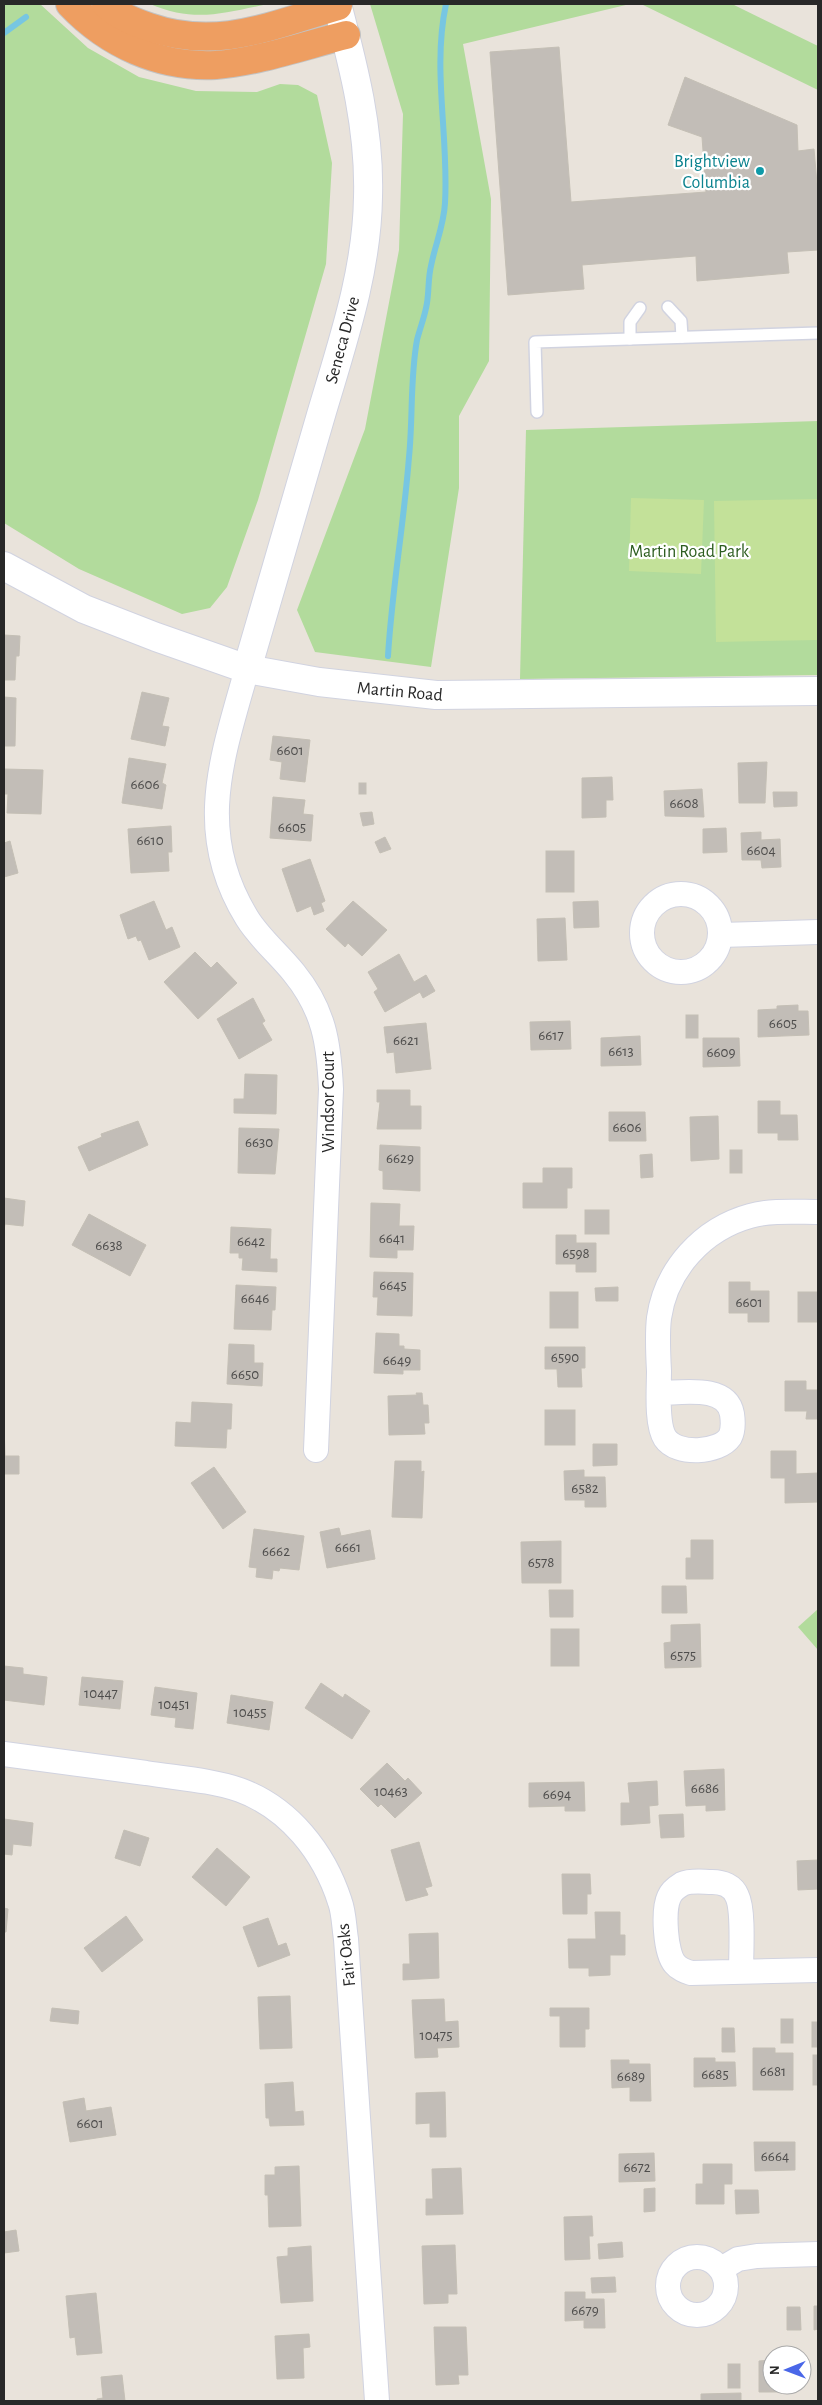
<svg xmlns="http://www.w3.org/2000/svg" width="822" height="2405" font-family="'Alegreya Sans',sans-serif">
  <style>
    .green { fill: #b2db9c }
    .pitch { fill: #c3e199 }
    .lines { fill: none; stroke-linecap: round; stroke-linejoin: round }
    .stream { stroke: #77c6e2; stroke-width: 6 }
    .building { fill: #c2bdb7; stroke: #c4bfb5 }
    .service-casing { stroke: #d1d3e0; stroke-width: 14 }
    .minor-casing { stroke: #d1d3e0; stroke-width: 26 }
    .tertiary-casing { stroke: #d1d3e0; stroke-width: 30 }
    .motorway-casing { stroke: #c3c3c3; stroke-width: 30 }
    .service { stroke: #fff; stroke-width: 11 }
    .minor { stroke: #fff; stroke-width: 24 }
    .tertiary { stroke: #fff; stroke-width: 28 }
    .motorway { stroke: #ee9e61; stroke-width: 28 }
    .culture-dot { fill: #0f9aa8; stroke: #fff; stroke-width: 2 }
    .labels { text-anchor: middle; stroke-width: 4.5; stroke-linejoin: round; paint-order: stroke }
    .number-label { font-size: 15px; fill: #4e4d4c }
    .culture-label { font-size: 18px; fill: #0d838f; stroke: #fff; text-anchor: end }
    .street-label { font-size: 18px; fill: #282828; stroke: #fff }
    .park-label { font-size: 18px; fill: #2d5d20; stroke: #fff }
  </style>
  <rect width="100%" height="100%" fill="#e9e3db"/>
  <g class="green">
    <polygon points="4,4 40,4 88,48 139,77 196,91 257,92 280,84 298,85 317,95 332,163 326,264 258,500 227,587 210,608 182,614 79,569 4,523"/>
    <path d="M150 4H268C223 13 195 23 150 4Z"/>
    <polygon points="370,4 630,4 463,44 491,199 489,361 459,416 459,488 431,667 315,652 297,610 365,429 399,250 403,114"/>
    <polygon points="641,4 732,4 818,46 818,90"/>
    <polygon points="818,421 818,675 520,679 526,430"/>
    <polygon points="818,1609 818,1650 798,1627"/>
  </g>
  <g class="pitch">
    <polygon points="631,498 704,500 701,574 629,571"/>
    <polygon points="818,499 818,640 716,642 714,501"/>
  </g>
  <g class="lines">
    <g class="stream">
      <polyline points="4,33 26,17"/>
      <path d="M388 656C392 589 404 523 409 457 413 418 410 378 417 340 420 328 425 316 427 303 429 291 428 278 431 266 435 245 444 225 445 203 449 137 432 69 446 4"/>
    </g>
  </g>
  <g class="building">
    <polygon points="559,47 571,202 706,192 702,137 668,125 685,77 797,125 798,151 814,149 818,195 818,250 787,252 789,273 697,281 696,256 582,265 584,289 508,295 490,52"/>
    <polygon points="4,635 20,636 19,656 16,656 15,680 4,680"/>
    <polygon points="142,692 169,698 162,726 169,727 165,746 131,739"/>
    <polygon points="4,697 16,698 15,746 4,746"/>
    <polygon points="273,736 310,740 305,782 280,779 282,762 270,760"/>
    <polygon points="129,758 166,764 162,783 166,785 162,809 122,803"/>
    <polygon points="767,762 765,803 739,803 738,763"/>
    <polygon points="4,769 43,770 41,814 7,813 8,794 4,794"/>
    <polygon points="612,777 613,800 606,800 606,817 582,818 582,778"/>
    <rect x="359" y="783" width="7" height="11"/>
    <polygon points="702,789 704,817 665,816 664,791"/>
    <polygon points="773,792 797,792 797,806 774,807"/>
    <polygon points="273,797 305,800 303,814 313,815 311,841 270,838"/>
    <polygon points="372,812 374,824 363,826 360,813"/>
    <polygon points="171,826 172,852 168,852 169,871 131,873 128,829"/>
    <polygon points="726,828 727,852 703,853 703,829"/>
    <polygon points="761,832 761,840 780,839 781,867 762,868 761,860 742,860 741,833"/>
    <polygon points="385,837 391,849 380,853 375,842"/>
    <polygon points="10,841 18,873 4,877 4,843"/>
    <rect x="546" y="851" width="28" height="41"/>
    <polygon points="310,859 325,901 321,903 324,911 314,915 311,906 297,912 282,869"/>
    <polygon points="154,901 166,930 172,927 180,947 149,960 141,940 138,941 136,936 128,939 120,915"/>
    <polygon points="353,901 387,930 362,956 348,943 345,947 326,929"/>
    <polygon points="598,901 599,927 574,928 573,902"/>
    <polygon points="565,918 567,960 538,961 537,919"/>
    <polygon points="195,952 211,968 217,962 237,983 198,1019 164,982"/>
    <polygon points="399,954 414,982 426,975 435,991 423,998 420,992 385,1012 374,992 378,989 368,972"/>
    <polygon points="253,998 265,1021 262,1023 272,1040 239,1059 217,1019"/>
    <polygon points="798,1005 798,1011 808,1011 809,1035 758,1037 758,1010 777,1009 777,1006"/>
    <rect x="686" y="1015" width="12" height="23"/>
    <polygon points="570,1021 571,1049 531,1050 530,1022"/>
    <polygon points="426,1023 431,1069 396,1073 394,1052 387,1053 384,1027"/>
    <polygon points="640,1036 641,1065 601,1066 601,1038"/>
    <polygon points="703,1038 739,1038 740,1066 703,1067"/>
    <polygon points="245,1074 277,1075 276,1114 234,1113 234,1099 244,1099"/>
    <polygon points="377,1090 410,1090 410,1106 421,1106 421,1129 377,1129 380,1102 377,1102"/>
    <polygon points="758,1101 780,1101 780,1115 797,1115 798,1140 778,1140 778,1133 758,1133"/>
    <polygon points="609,1112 645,1112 646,1141 609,1141"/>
    <polygon points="718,1116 719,1159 691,1161 690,1117"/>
    <polygon points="138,1121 148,1145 89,1171 78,1147 102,1137 101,1134"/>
    <polygon points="239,1128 279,1129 275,1174 238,1173"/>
    <polygon points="380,1145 420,1147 420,1191 383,1189 383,1171 379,1170"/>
    <rect x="730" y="1150" width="12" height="23"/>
    <polygon points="652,1154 653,1177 641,1178 640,1155"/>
    <polygon points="543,1168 572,1168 572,1188 567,1188 567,1208 523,1208 523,1183 543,1183"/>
    <polygon points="4,1198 25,1201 23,1226 5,1224 4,1230"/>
    <polygon points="371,1203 400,1204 399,1226 414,1226 413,1250 397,1250 397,1258 370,1257"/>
    <rect x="585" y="1210" width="24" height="24"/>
    <polygon points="89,1214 146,1245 130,1276 72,1245"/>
    <polygon points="231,1227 271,1229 270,1259 277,1259 277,1272 242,1270 243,1258 239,1258 239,1253 230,1253"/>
    <polygon points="556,1235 576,1235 576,1243 596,1243 596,1272 576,1272 576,1264 556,1264"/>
    <polygon points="374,1272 413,1273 412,1316 377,1315 378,1297 373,1297"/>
    <polygon points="729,1282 750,1282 750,1291 769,1291 769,1322 748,1322 748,1313 729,1313"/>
    <polygon points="236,1285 276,1287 275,1310 272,1310 271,1330 234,1329"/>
    <polygon points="618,1287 618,1301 596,1301 595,1288"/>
    <rect x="550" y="1292" width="28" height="36"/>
    <rect x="798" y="1292" width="20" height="30"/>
    <polygon points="376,1333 399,1334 399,1346 404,1346 404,1349 420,1350 420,1370 403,1370 403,1374 374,1373"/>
    <polygon points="229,1344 254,1345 254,1363 263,1363 262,1386 227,1384"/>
    <polygon points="545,1347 585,1347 585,1368 581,1368 582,1387 558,1387 557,1369 545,1369"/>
    <polygon points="785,1381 806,1381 806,1390 818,1390 818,1419 806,1419 807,1411 785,1411"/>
    <polygon points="416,1393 422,1393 423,1405 428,1405 429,1423 424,1423 425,1434 389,1435 388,1396 417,1395"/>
    <polygon points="192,1402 232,1404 231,1429 227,1429 226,1448 175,1446 176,1422 191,1423"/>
    <rect x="545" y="1410" width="30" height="35"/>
    <polygon points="4,1424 5,1456 19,1456 19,1474 4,1474"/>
    <polygon points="593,1444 617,1444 617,1465 593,1466"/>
    <polygon points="771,1451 796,1451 796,1474 818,1473 818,1502 785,1503 785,1478 771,1478"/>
    <polygon points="395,1461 421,1461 421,1472 424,1471 422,1518 392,1517"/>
    <polygon points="214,1467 246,1512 223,1529 191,1483"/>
    <polygon points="584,1470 584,1477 605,1477 606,1507 585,1507 585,1500 565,1500 564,1471"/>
    <polygon points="339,1528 341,1536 370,1530 375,1559 327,1568 320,1532"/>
    <polygon points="254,1529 304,1536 299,1570 280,1568 279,1571 273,1570 272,1579 256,1577 257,1568 249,1567"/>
    <polygon points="691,1540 713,1540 713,1579 686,1579 686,1558 691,1558"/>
    <polygon points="561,1541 561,1583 522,1583 521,1542"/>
    <polygon points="662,1586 686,1586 687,1613 662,1613"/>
    <polygon points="549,1590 573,1590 573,1617 550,1617"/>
    <polygon points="700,1624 701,1667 665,1668 664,1643 671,1642 671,1625"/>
    <rect x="551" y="1629" width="28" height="37"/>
    <polygon points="4,1666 23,1668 23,1674 47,1677 44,1705 4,1700"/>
    <polygon points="82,1677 123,1681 120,1709 79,1705"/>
    <polygon points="321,1683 343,1698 345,1694 370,1711 352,1739 305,1708"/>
    <polygon points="155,1687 197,1693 193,1729 175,1727 176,1718 151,1715"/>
    <polygon points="231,1695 273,1702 269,1730 227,1723"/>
    <polygon points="387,1763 405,1781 408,1778 422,1793 395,1818 381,1804 378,1807 360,1789"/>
    <polygon points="724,1769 725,1810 706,1811 706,1805 686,1806 684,1771"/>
    <polygon points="657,1781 658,1805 649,1806 650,1823 621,1825 621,1803 630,1803 628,1783"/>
    <polygon points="584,1782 585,1811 565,1811 565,1806 529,1807 529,1783"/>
    <polygon points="683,1814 684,1837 661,1838 659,1815"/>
    <polygon points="4,1819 33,1823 31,1846 13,1844 12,1855 4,1854"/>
    <polygon points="124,1830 149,1838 140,1866 115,1858"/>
    <polygon points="419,1842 432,1886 425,1888 428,1895 406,1901 391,1850"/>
    <polygon points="217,1848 250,1877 226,1906 192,1877"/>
    <polygon points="818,1860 818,1889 798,1890 797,1861"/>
    <polygon points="562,1874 590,1874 591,1894 587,1894 587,1914 563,1914"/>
    <polygon points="4,1908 8,1909 6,1932 4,1932"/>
    <polygon points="595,1912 620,1912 620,1935 625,1935 625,1955 610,1955 610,1975 589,1976 589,1968 569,1968 568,1939 596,1939"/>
    <polygon points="126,1916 143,1940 102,1972 84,1948"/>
    <polygon points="268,1918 278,1946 286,1943 290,1955 258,1967 243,1927"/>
    <polygon points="438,1933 439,1978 403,1980 403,1964 410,1964 409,1934"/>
    <polygon points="290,1996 292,2048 260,2049 258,1997"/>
    <polygon points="444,1999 445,2022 458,2021 459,2047 437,2048 438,2057 415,2058 412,2000"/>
    <polygon points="52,2008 79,2011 78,2024 50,2021"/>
    <polygon points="550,2008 589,2008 589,2029 585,2029 585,2047 560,2047 560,2016 550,2016"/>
    <rect x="781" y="2019" width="12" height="24"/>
    <rect x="812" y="2022" width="6" height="25"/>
    <polygon points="722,2028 734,2028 735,2052 722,2052"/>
    <polygon points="753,2048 775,2048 775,2053 793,2053 793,2090 753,2090"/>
    <rect x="813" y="2055" width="5" height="30"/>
    <polygon points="694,2058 715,2058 715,2062 735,2062 736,2086 694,2087"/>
    <polygon points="611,2060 629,2060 629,2064 650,2064 651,2101 630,2101 630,2087 612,2088"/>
    <polygon points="293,2082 295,2112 303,2111 304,2125 270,2126 269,2118 266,2118 265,2084"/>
    <polygon points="445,2092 446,2137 430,2137 430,2123 416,2124 416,2093"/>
    <polygon points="84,2098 86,2111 111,2107 116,2135 70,2142 63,2102"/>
    <polygon points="754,2142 795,2142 795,2170 755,2171"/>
    <polygon points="654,2153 655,2181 619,2182 619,2154"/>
    <polygon points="703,2164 732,2164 732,2184 724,2184 724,2204 696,2204 696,2184 703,2184"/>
    <polygon points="299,2166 301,2226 269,2227 268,2195 265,2195 265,2175 275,2175 275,2167"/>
    <polygon points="461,2168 463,2214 426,2215 426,2199 433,2199 432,2169"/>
    <polygon points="655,2188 655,2211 644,2212 644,2189"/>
    <polygon points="735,2190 758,2190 759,2213 736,2214"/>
    <polygon points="592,2216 593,2236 589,2236 590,2259 565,2260 564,2217"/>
    <polygon points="4,2230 4,2232 16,2230 19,2251 4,2253"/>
    <polygon points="622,2242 623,2257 599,2259 598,2244"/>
    <polygon points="455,2245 457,2294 448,2294 448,2303 424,2304 422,2246"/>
    <polygon points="311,2246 313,2301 281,2303 277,2257 288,2256 288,2248"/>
    <polygon points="615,2277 616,2292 592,2293 591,2278"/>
    <polygon points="565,2292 585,2292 585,2299 604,2299 605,2328 584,2328 584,2320 565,2321"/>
    <polygon points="96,2293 102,2353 77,2355 75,2337 70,2338 66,2296"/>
    <polygon points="814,2306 818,2306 818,2329 814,2330"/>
    <polygon points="787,2307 800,2307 801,2330 787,2330"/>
    <polygon points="434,2327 466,2327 468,2375 458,2375 459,2384 436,2385"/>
    <polygon points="309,2334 310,2347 303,2348 304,2378 277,2379 275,2336"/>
    <polygon points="772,2360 772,2385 797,2385 797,2388 779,2388 779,2392 759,2392 759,2361"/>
    <rect x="728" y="2364" width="12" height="24"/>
    <polygon points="122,2375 125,2401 97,2401 97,2399 103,2398 101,2377"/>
    <polygon points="741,2393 741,2401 701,2401 701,2394"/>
  </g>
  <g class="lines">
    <g class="service-casing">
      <g id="service">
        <polyline points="668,307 681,321 682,337"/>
        <polyline points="630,339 630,322 640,308"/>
        <polyline points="537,412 535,342 818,333"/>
      </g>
    </g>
    <g class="minor-casing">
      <g id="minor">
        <path d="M247 669C222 758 194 832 247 918 260 939 279 954 294 973 324 1010 329 1043 331 1089L316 1450"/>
        <circle cx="681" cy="933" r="39"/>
        <polyline points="720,935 818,932"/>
        <path d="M659 1393C681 1393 727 1384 732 1414 733 1421 733 1431 730 1437 719 1453 677 1456 665 1438 656 1424 659 1388 659 1371 658 1353 657 1335 659 1318 666 1269 703 1229 750 1216 771 1210 796 1212 818 1212"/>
        <path d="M4 1754C51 1760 99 1767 146 1773 177 1778 211 1780 240 1790 289 1808 324 1852 340 1902 344 1913 344 1927 346 1939L377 2401"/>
        <path d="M741 1971C741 1954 744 1910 737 1896 733 1886 723 1882 712 1882 703 1882 691 1880 682 1884 677 1887 671 1892 669 1897 663 1910 665 1953 675 1964 679 1969 685 1971 691 1973L818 1970"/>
        <circle cx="697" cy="2286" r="29"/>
        <polyline points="721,2269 738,2259 757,2256 818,2254"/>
      </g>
    </g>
    <g class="tertiary-casing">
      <g id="tertiary">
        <polyline points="4,566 84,609 156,637 247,669 319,682 436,695 818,691"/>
        <path d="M247 669C271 585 296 500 321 415 342 344 367 272 368 197 370 130 354 68 337 4"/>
      </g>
    </g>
    <g class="motorway-casing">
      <g id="motorway">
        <path d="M70 4C108 44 160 68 216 65 257 62 306 45 346 35"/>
        <path d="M106 4C117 15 134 22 149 27 218 51 272 25 338 6"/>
      </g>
    </g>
    <use href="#service" class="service"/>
    <use href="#minor" class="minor"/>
    <use href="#tertiary" class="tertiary"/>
    <use href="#motorway" class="motorway"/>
  </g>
  <circle class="culture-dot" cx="760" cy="171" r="5"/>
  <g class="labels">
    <g class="number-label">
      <text x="290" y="755">6601</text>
      <text x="145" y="789">6606</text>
      <text x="684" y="808">6608</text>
      <text x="292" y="832">6605</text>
      <text x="150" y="845">6610</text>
      <text x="761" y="855">6604</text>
      <text x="783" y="1028">6605</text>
      <text x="551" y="1040">6617</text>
      <text x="406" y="1045">6621</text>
      <text x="621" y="1056">6613</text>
      <text x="721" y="1057">6609</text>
      <text x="627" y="1132">6606</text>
      <text x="259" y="1147">6630</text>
      <text x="400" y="1163">6629</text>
      <text x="392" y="1243">6641</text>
      <text x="251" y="1246">6642</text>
      <text x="109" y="1250">6638</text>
      <text x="576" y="1258">6598</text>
      <text x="393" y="1290">6645</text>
      <text x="255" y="1303">6646</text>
      <text x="749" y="1307">6601</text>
      <text x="565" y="1362">6590</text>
      <text x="397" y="1365">6649</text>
      <text x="245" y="1379">6650</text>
      <text x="585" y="1493">6582</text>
      <text x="348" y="1552">6661</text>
      <text x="276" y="1556">6662</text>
      <text x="541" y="1567">6578</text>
      <text x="683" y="1660">6575</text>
      <text x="101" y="1698">10447</text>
      <text x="174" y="1709">10451</text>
      <text x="250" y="1717">10455</text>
      <text x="705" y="1793">6686</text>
      <text x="391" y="1796">10463</text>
      <text x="557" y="1799">6694</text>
      <text x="436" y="2040">10475</text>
      <text x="773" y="2076">6681</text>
      <text x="715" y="2079">6685</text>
      <text x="631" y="2081">6689</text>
      <text x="90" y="2128">6601</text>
      <text x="775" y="2161">6664</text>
      <text x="637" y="2172">6672</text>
      <text x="585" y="2315">6679</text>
    </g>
    <g class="culture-label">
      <text x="750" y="167">Brightview<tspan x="750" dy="21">Columbia</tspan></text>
    </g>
    <g class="street-label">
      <text transform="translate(342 340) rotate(-75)" y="6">Seneca Drive</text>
      <text transform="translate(400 691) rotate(5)" y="6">Martin Road</text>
      <text transform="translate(328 1102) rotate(-90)" y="6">Windsor Court</text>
      <text transform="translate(346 1955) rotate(-96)" y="6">Fair Oaks</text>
    </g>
    <g class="park-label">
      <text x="689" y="557">Martin Road Park</text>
    </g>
  </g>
  <rect width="822" height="2405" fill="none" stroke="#282828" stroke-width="10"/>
  <g transform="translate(787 2370) rotate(269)"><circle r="24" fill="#ffffff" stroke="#a9a9a9"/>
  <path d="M0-4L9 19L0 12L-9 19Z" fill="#4a67e8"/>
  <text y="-8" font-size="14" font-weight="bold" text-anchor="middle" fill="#282828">N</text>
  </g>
</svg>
